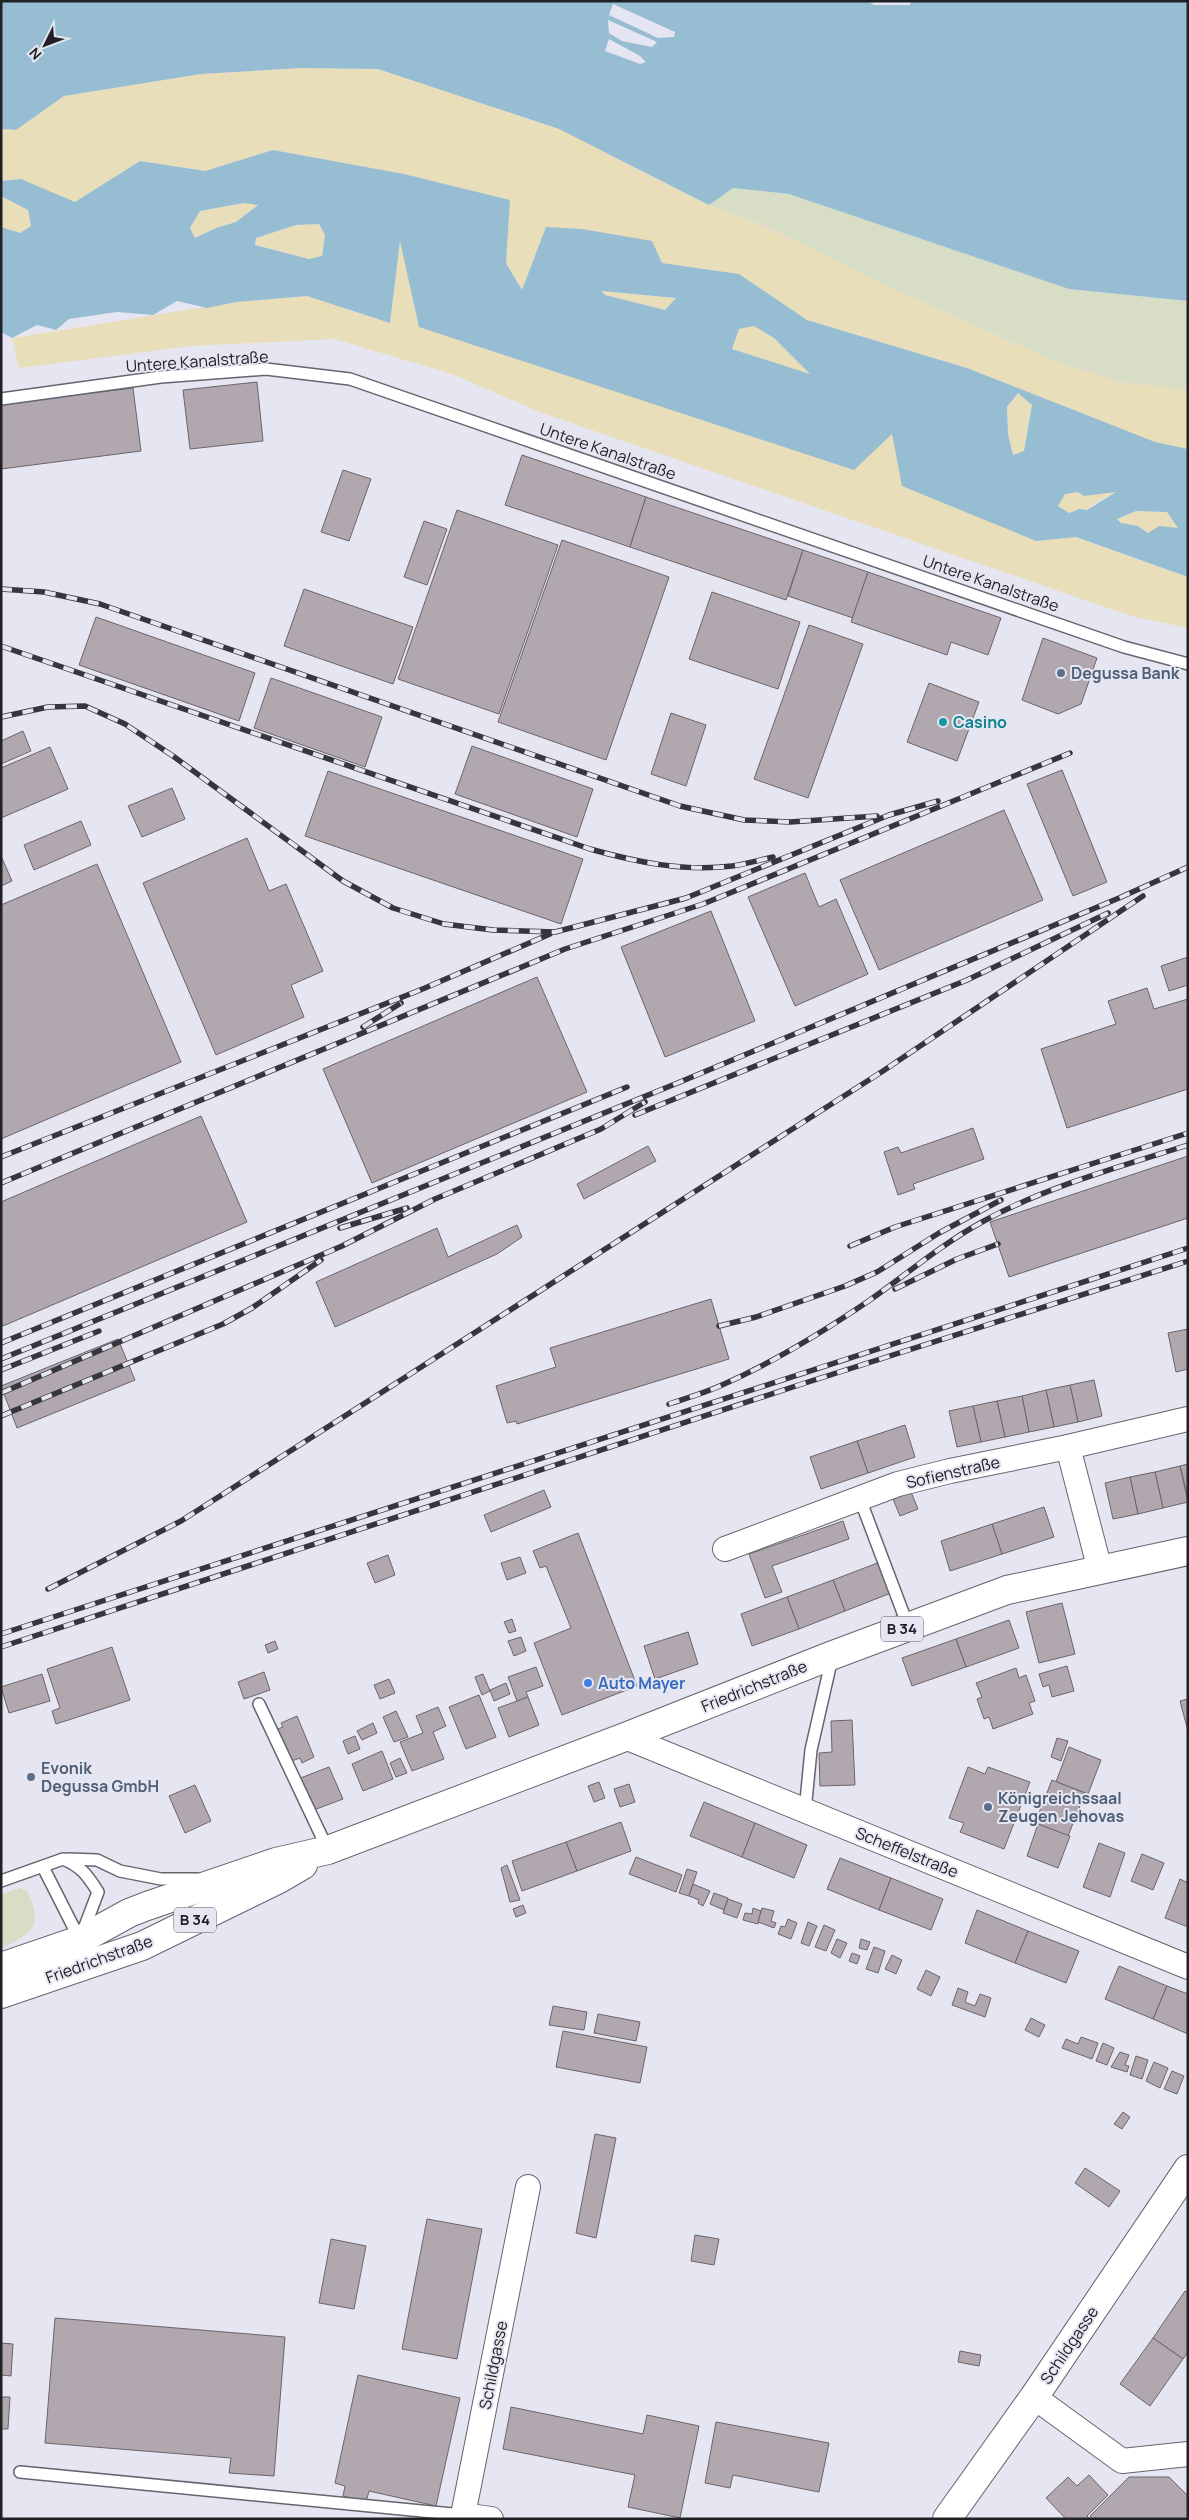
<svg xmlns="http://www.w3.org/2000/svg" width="1189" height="2520" font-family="Manrope,sans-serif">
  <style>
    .green { fill: #d8ddc6 }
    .sand { fill: #e8deb9 }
    .water { fill: #97bdd3; fill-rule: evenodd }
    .building { fill: #b1a7af; stroke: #6d646a }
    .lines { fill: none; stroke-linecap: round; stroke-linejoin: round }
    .lane-casing { stroke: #65656f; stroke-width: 14 }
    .street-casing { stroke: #65656f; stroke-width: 26 }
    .secondary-casing { stroke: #65656f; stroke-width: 30 }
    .primary-casing { stroke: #65656f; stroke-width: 30 }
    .lane { stroke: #fff; stroke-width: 11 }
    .street { stroke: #fff; stroke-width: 24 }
    .secondary { stroke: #fff; stroke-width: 28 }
    .primary { stroke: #fff; stroke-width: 28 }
    .rail-casing { stroke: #36373c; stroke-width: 5.5 }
    .rail { stroke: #e6e6f2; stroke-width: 4; stroke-dasharray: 11; stroke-linecap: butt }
    .service-dot { fill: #5c6f8a; stroke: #e6e6f2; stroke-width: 2 }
    .culture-dot { fill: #0f9aa8; stroke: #e6e6f2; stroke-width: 2 }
    .shop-dot { fill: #3f7fe0; stroke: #e6e6f2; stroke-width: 2 }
    .labels { text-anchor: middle; stroke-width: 4; stroke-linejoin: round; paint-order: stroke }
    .shield { fill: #e6e6f2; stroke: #5b5c62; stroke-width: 1 }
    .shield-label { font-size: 15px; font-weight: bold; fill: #202125 }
    .street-label { font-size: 16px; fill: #202125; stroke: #e6e6f2 }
    .service-label { font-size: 16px; font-weight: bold; fill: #4e5e75; stroke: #e6e6f2; text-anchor: start }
    .culture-label { font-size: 16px; font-weight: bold; fill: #0d838f; stroke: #e6e6f2; text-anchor: start }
    .shop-label { font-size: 16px; font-weight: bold; fill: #366cbe; stroke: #e6e6f2; text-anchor: start }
  </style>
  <rect width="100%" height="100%" fill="#e6e6f2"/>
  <g class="green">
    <polygon points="733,188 789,194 1069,289 1188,301 1188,390 1121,382 1052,360 897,291 762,225 709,205"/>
    <path d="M20 1888 27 1891C44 1927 33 1932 1 1949V1894Z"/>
  </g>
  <g class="sand">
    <polygon points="301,68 378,69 559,129 709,205 762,225 897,291 1052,360 1121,382 1188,390 1188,449 1155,443 967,368 807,320 739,274 662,263 522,290 506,263 510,200 404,174 273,150 205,171 140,161 75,203 21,179 1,181 1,129 16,130 64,96 201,74"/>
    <polygon points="1,196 28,210 31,226 20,233 1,227"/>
    <polygon points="244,203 258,204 236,222 216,228 195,238 190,228 200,211"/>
    <polygon points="319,224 325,235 322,256 310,259 255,245 256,238 296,225"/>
    <polygon points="400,239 419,327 892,434 1036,541 1075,537 1188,577 1188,628 1131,616 542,413 452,374 334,339 191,346 19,368 12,338 236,302 307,296 390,323"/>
    <polygon points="600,291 676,298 665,310 605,295"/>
    <polygon points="754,326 774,338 811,375 732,349 739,329"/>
    <polygon points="1018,393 1032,405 1024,452 1013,455 1008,434 1007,407"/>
    <polygon points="1118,491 1097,502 1087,510 1079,509 1069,513 1058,506 1065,494 1078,492 1084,496"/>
    <polygon points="1136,511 1168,512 1178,528 1148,533 1138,526 1121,523 1117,519"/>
  </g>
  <g class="water">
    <path d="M1 1H868L874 5H910L911 1H1188V301L1069 289 789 194 733 188 709 205 559 129 378 69 301 68 201 74 64 96 16 130 1 129ZM613 4 675 32 674 37 658 38 609 15ZM608 20 657 42 652 47 622 41 609 33ZM609 39 640 56 646 62 640 64 605 51Z"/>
    <path d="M273 150 404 174 510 200 506 263 522 290 546 227 582 229 652 241 662 263 739 274 807 320 967 368 1155 442 1188 449V577L1076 537 1036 541 902 486 892 434 854 470 419 327 400 241 390 323 307 296 236 302 207 308 177 301 153 315 117 312 69 319 56 330 37 325 12 338 1 332V227L20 233 31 226 28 210 1 196V181L21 179 75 202 140 161 205 171ZM244 203 258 205 236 222 216 228 195 238 190 228 200 211ZM319 224 325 235 322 256 309 259 255 245 256 238 296 225ZM601 291 676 298 665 310 605 295ZM754 326 774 338 810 374 732 349 739 329ZM1018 393 1032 405 1024 451 1013 455 1008 434 1007 407ZM1078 492 1084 496 1116 492 1087 510 1079 509 1069 513 1058 506 1065 494ZM1136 511 1167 512 1178 528 1159 526 1148 533 1138 526 1121 523 1117 519Z"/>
  </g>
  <g class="building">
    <polygon points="257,382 263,441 190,449 183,390"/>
    <polygon points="133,388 141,451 1,469 1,404"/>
    <polygon points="522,455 646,497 630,547 505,505"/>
    <polygon points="343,470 371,479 349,541 321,532"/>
    <polygon points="646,497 803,550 786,600 630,547"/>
    <polygon points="457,510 558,545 499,714 398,679"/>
    <polygon points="424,521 447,529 427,585 404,577"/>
    <polygon points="562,540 669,577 606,760 498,722"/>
    <polygon points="803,550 868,572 853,618 788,596"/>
    <polygon points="868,572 1001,618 988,655 951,642 947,655 851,622"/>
    <polygon points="304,589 413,627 393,684 284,646"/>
    <polygon points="712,592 800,622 778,689 689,659"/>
    <polygon points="96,617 255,673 239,721 79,665"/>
    <polygon points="809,625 863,644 808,798 754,779"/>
    <polygon points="1043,638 1097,658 1081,704 1058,714 1022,700"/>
    <polygon points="271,678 382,717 365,767 254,728"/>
    <polygon points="929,683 979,702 957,761 907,742"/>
    <polygon points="671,713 706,725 686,786 651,774"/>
    <polygon points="23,731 31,751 1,764 1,741"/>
    <polygon points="472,746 593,789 577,837 455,794"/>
    <polygon points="50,747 68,789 1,818 1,768"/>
    <polygon points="1062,770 1107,882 1073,896 1027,784"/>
    <polygon points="328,771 583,859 561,924 305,836"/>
    <polygon points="172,788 185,819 142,837 128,806"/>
    <polygon points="1004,810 1043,900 879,970 840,880"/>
    <polygon points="81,821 91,845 34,870 24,845"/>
    <polygon points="247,838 269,891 286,884 323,971 291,985 304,1017 216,1055 143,883"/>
    <polygon points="1,856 12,881 1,886"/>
    <polygon points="97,864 181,1062 1,1139 1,905"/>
    <polygon points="805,873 819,907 836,899 868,974 795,1006 748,897"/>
    <polygon points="711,911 755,1021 665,1057 621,947"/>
    <polygon points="1188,957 1188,985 1169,991 1161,966"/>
    <polygon points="537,977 587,1092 372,1183 323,1069"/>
    <polygon points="1147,988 1154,1009 1188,999 1188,1089 1067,1128 1041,1049 1116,1024 1108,1001"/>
    <polygon points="201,1116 247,1222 3,1326 1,1321 1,1202"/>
    <polygon points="973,1128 984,1159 913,1184 915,1189 898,1195 884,1152 898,1147 901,1153"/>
    <polygon points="648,1146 656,1161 584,1199 577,1184"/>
    <polygon points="1188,1156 1188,1218 1009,1277 990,1222"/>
    <polygon points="517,1225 522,1237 497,1254 335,1327 316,1282 437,1228 448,1257"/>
    <polygon points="711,1299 729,1359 517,1424 516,1421 507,1423 496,1386 556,1367 550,1348"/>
    <polygon points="1188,1329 1188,1369 1176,1372 1168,1333"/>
    <polygon points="118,1339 135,1380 17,1428 1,1386"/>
    <polygon points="1094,1380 1102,1416 1078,1422 1070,1385"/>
    <polygon points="1070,1385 1078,1422 1054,1427 1046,1390"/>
    <polygon points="1046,1390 1054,1427 1029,1432 1022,1396"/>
    <polygon points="1022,1396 1029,1432 1005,1437 997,1401"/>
    <polygon points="997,1401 1005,1437 981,1442 973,1406"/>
    <polygon points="973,1406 981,1442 957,1447 949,1411"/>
    <polygon points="905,1425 915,1457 868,1473 857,1441"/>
    <polygon points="857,1441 868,1473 821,1489 810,1457"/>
    <polygon points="1188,1464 1188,1498 1180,1466"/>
    <polygon points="1180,1466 1188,1502 1163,1508 1155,1472"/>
    <polygon points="1155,1472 1163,1508 1138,1514 1130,1477"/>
    <polygon points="1130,1477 1138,1514 1113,1519 1105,1483"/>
    <polygon points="544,1490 551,1507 491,1532 484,1515"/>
    <polygon points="911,1492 918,1509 900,1516 893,1499"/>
    <polygon points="1044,1507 1054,1537 1002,1554 992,1524"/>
    <polygon points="843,1521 849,1539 772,1566 782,1592 765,1598 749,1554"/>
    <polygon points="992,1524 1002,1554 950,1571 941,1541"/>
    <polygon points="578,1533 637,1686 562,1715 534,1643 571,1628 546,1566 540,1568 533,1551"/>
    <polygon points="388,1555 395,1575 375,1583 367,1563"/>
    <polygon points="520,1557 526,1573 507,1580 501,1563"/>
    <polygon points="880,1562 891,1593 845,1611 833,1580"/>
    <polygon points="833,1580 845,1611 799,1629 787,1597"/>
    <polygon points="787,1597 799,1629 752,1646 741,1614"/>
    <polygon points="1062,1603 1075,1654 1039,1663 1026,1612"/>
    <polygon points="512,1619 516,1631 509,1633 504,1622"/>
    <polygon points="1009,1620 1019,1648 966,1667 956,1639"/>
    <polygon points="688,1632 698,1664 655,1679 644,1646"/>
    <polygon points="521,1637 526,1651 514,1656 508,1641"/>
    <polygon points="956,1639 966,1667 912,1686 902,1658"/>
    <polygon points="275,1641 278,1649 268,1653 265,1645"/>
    <polygon points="112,1647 130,1700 56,1724 52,1711 60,1708 47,1669"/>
    <polygon points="1067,1666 1074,1691 1052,1697 1049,1685 1043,1687 1039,1674"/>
    <polygon points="536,1667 543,1686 526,1692 528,1697 517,1701 508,1677"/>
    <polygon points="1016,1668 1019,1678 1026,1675 1035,1701 1029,1703 1033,1714 993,1729 989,1717 984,1719 977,1699 982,1697 976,1683"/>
    <polygon points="264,1672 270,1690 244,1699 238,1682"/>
    <polygon points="42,1674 50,1701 9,1713 1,1687"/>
    <polygon points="483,1674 490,1691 482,1695 475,1677"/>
    <polygon points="389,1679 395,1693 380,1699 374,1685"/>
    <polygon points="506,1683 510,1694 494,1701 490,1690"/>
    <polygon points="479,1695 496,1737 466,1749 449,1707"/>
    <polygon points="528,1697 539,1725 509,1737 498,1708"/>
    <polygon points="1188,1699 1188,1731 1180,1701"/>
    <polygon points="438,1707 446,1726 433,1732 444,1759 412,1771 400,1742 423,1733 416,1716"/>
    <polygon points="396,1711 408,1737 394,1742 383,1717"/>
    <polygon points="297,1716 314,1757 302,1763 300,1758 289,1762 275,1730 283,1727 281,1723"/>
    <polygon points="852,1720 855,1785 820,1786 819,1753 832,1752 831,1721"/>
    <polygon points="373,1723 377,1733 362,1740 357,1731"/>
    <polygon points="355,1736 360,1749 348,1754 343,1741"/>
    <polygon points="1057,1738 1068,1741 1061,1761 1051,1757"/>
    <polygon points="1069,1747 1101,1760 1088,1794 1056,1782"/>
    <polygon points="382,1751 393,1779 363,1791 352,1764"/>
    <polygon points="400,1758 407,1773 396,1777 390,1763"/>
    <polygon points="329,1767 343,1799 311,1811 298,1779"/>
    <polygon points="968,1767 985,1774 988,1767 1030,1782 1004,1849 960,1832 964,1823 949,1818"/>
    <polygon points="1052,1780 1085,1793 1068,1836 1035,1823"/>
    <polygon points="599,1782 605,1798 594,1802 588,1786"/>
    <polygon points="629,1784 635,1802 620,1807 614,1789"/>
    <polygon points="195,1785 211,1821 185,1833 169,1796"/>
    <polygon points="704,1802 755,1823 742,1857 690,1836"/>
    <polygon points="621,1822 631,1851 577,1871 566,1842"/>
    <polygon points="755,1823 807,1845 794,1878 742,1857"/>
    <polygon points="1038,1824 1070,1836 1058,1868 1027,1856"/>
    <polygon points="566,1842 577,1871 522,1891 512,1861"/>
    <polygon points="1099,1843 1125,1853 1110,1897 1083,1887"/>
    <polygon points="1142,1854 1164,1863 1153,1890 1131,1881"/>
    <polygon points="636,1857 682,1875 676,1892 629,1874"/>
    <polygon points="840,1858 891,1878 879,1910 827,1889"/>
    <polygon points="507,1865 520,1900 510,1902 501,1868"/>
    <polygon points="687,1869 697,1872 689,1896 679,1893"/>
    <polygon points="891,1878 943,1899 931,1930 879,1910"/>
    <polygon points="1180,1879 1188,1883 1188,1927 1165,1918"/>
    <polygon points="693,1884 710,1891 703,1906 698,1903 699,1900 689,1896"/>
    <polygon points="714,1893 728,1898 724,1910 710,1904"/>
    <polygon points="728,1899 742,1904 737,1918 723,1913"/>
    <polygon points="523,1905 526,1913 516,1917 513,1909"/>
    <polygon points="753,1908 761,1911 758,1924 743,1920 745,1913 752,1914"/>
    <polygon points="762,1908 774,1911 771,1921 776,1923 774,1928 758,1922"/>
    <polygon points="977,1910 1028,1931 1015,1963 965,1943"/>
    <polygon points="788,1919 797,1923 791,1939 778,1934 781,1926 785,1927"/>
    <polygon points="808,1922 817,1926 809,1946 801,1943"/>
    <polygon points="824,1925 835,1930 826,1951 815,1947"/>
    <polygon points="1028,1931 1079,1951 1066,1983 1015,1963"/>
    <polygon points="837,1939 847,1943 840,1958 831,1953"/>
    <polygon points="861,1939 870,1942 867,1950 859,1948"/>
    <polygon points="874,1947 885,1951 878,1973 866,1969"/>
    <polygon points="852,1953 860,1956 857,1964 849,1961"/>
    <polygon points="892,1955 902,1960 896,1974 885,1969"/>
    <polygon points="1119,1966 1167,1986 1153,2019 1105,1999"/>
    <polygon points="926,1970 940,1977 931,1996 917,1989"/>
    <polygon points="1167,1986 1188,1994 1188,2034 1153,2019"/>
    <polygon points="958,1988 968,1992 965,2002 975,2006 980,1994 991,1998 985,2017 952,2005"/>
    <polygon points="553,2006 587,2012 584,2030 549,2025"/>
    <polygon points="598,2014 640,2022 636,2041 594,2033"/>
    <polygon points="1031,2018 1045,2025 1039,2037 1025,2030"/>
    <polygon points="563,2031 647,2047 640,2083 556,2067"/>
    <polygon points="1081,2037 1098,2043 1092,2059 1062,2048 1066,2039 1078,2044"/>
    <polygon points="1103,2043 1114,2048 1107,2065 1096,2061"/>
    <polygon points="1120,2052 1129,2055 1125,2065 1129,2066 1127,2072 1111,2067"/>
    <polygon points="1136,2056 1148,2060 1142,2079 1130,2075"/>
    <polygon points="1154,2062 1168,2068 1160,2088 1146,2081"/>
    <polygon points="1172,2071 1184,2076 1177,2094 1164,2089"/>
    <polygon points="1123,2112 1130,2117 1122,2129 1114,2124"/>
    <polygon points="595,2134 616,2138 596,2238 576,2233"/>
    <polygon points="1085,2168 1120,2191 1109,2207 1075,2183"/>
    <polygon points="427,2219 482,2229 457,2359 402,2349"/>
    <polygon points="695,2235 719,2239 714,2265 691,2261"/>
    <polygon points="331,2239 366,2246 354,2309 319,2303"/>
    <polygon points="1185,2291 1188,2293 1188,2352 1183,2359 1153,2338"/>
    <polygon points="55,2318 285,2337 274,2476 229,2473 231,2458 45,2443"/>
    <polygon points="1153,2338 1183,2359 1150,2406 1120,2384"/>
    <polygon points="1,2343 13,2344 11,2376 1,2375"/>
    <polygon points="960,2351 981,2355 979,2366 958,2362"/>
    <polygon points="358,2375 460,2398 436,2506 369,2491 366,2502 343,2496 345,2486 335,2483"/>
    <polygon points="1,2397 10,2397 8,2429 1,2429"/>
    <polygon points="511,2407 643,2434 647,2415 699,2426 680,2518 628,2507 635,2475 503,2449"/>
    <polygon points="716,2422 829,2443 819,2492 733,2475 730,2488 705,2483"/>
    <polygon points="1089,2475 1108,2495 1087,2516 1090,2519 1066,2519 1046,2498 1068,2477 1077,2486"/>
    <polygon points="1129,2477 1169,2477 1188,2496 1188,2519 1092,2519 1090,2516"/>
  </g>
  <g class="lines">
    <g class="lane-casing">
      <g id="lane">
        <polyline points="1,399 161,377 266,369 350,379 1124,647 1188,664"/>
        <polyline points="860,1499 908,1626"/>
        <polyline points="259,1704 328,1850"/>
        <polyline points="805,1811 811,1750 832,1658"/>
        <polyline points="68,1859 97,1860 120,1871 161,1879 197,1879"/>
        <polyline points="43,1867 80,1940"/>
        <path d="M1 1881 63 1859C81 1866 88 1876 98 1892L82 1934"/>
        <polyline points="20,2472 463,2515"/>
      </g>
    </g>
    <g class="street-casing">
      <g id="street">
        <polyline points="1068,1447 1100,1570"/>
        <polyline points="725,1549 898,1484 950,1471 1068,1447 1188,1419"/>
        <polyline points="625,1737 1188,1967"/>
        <polyline points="1034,2397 1122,2461 1188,2454"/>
        <polyline points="491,2519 463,2515 528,2187"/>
      </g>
    </g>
    <g class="secondary-casing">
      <polyline id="secondary" points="947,2519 1034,2397 1188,2169"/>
    </g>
    <g class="primary-casing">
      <g id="primary">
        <polyline points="1,1967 80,1940 129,1913 147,1906 276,1862 328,1850 625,1737 833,1655 1007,1590 1188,1551"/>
        <polyline points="1,1994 142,1946 279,1879 303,1865"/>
      </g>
    </g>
    <use href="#lane" class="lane"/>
    <use href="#street" class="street"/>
    <use href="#secondary" class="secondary"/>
    <use href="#primary" class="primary"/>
    <g class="rail-casing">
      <g id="rail">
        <polyline points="1,589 44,592 100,604 680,806 744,820 790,822 877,816"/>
        <path d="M1 646 590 849C636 862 684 872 732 866 746 864 760 860 773 857"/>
        <polyline points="1,717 48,707 85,706 125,724 173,756 343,881 393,908 444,924 493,930 555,932 686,898 889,815 938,801"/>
        <polyline points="363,1027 401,1003"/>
        <polyline points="635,1115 967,980 1108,913"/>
        <polyline points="1,1157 425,988 550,934"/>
        <polyline points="1,1183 565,949 703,904 1070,753"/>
        <polyline points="340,1228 407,1208"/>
        <polyline points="850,1246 895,1227 1188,1133"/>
        <polyline points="895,1289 957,1259 998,1244"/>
        <polyline points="719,1326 756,1317 845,1286 877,1272 939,1233 1001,1200"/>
        <polyline points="1,1343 627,1087"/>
        <polyline points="1,1359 680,1082 1119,898 1188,867"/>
        <polyline points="1,1370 99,1331"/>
        <polyline points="1,1393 342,1246 435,1199 601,1129 645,1102"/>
        <path d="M669 1404C686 1398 705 1393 722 1385 774 1362 823 1332 870 1300 907 1274 942 1244 982 1222 1045 1187 1119 1167 1188 1145"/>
        <polyline points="1,1416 223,1324 252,1308 321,1260"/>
        <polyline points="48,1589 181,1521 883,1071 1143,896"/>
        <polyline points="1,1634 1188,1248"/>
        <polyline points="1,1647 805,1383 1188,1261"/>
      </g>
    </g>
    <use href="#rail" class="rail"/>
  </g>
  <g class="service-dot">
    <circle cx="1061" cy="673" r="5"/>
    <circle cx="31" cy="1777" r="5"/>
    <circle cx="988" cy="1807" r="5"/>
  </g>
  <circle class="culture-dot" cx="943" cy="722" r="5"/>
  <circle class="shop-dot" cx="588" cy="1683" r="5"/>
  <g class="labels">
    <g class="shield">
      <rect x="881" y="1616.5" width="42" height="25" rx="4"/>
      <rect x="174" y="1907.5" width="42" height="25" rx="4"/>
    </g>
    <g class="shield-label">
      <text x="902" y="1634">B 34</text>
      <text x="195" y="1925">B 34</text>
    </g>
    <g class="street-label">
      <text transform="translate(197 361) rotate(-4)" y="6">Untere Kanalstraße</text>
      <text transform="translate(608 451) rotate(19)" y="6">Untere Kanalstraße</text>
      <text transform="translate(991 583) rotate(19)" y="6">Untere Kanalstraße</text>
      <text transform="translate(953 1472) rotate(-13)" y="6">Sofienstraße</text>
      <text transform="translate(754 1686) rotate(-22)" y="6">Friedrichstraße</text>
      <text transform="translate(907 1852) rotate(22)" y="6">Scheffelstraße</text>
      <text transform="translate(99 1959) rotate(-20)" y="6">Friedrichstraße</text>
      <text transform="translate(1069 2345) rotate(-56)" y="6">Schildgasse</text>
      <text transform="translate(493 2365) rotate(-79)" y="6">Schildgasse</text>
    </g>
    <g class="service-label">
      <text x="1071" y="679">Degussa Bank</text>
      <text x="41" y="1774">Evonik<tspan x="41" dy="18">Degussa GmbH</tspan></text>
      <text x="998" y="1804">Königreichssaal<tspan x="998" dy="18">Zeugen Jehovas</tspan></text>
    </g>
    <g class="culture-label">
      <text x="953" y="728">Casino</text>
    </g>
    <g class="shop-label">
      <text x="598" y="1689">Auto Mayer</text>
    </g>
  </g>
  <rect width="1189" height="2520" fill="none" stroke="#202125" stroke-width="5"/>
  <g transform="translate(45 45) rotate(228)" stroke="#e6e6f2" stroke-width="4" paint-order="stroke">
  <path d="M0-4L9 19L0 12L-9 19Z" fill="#202125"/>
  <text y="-8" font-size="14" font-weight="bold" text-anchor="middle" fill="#202125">N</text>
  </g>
</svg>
